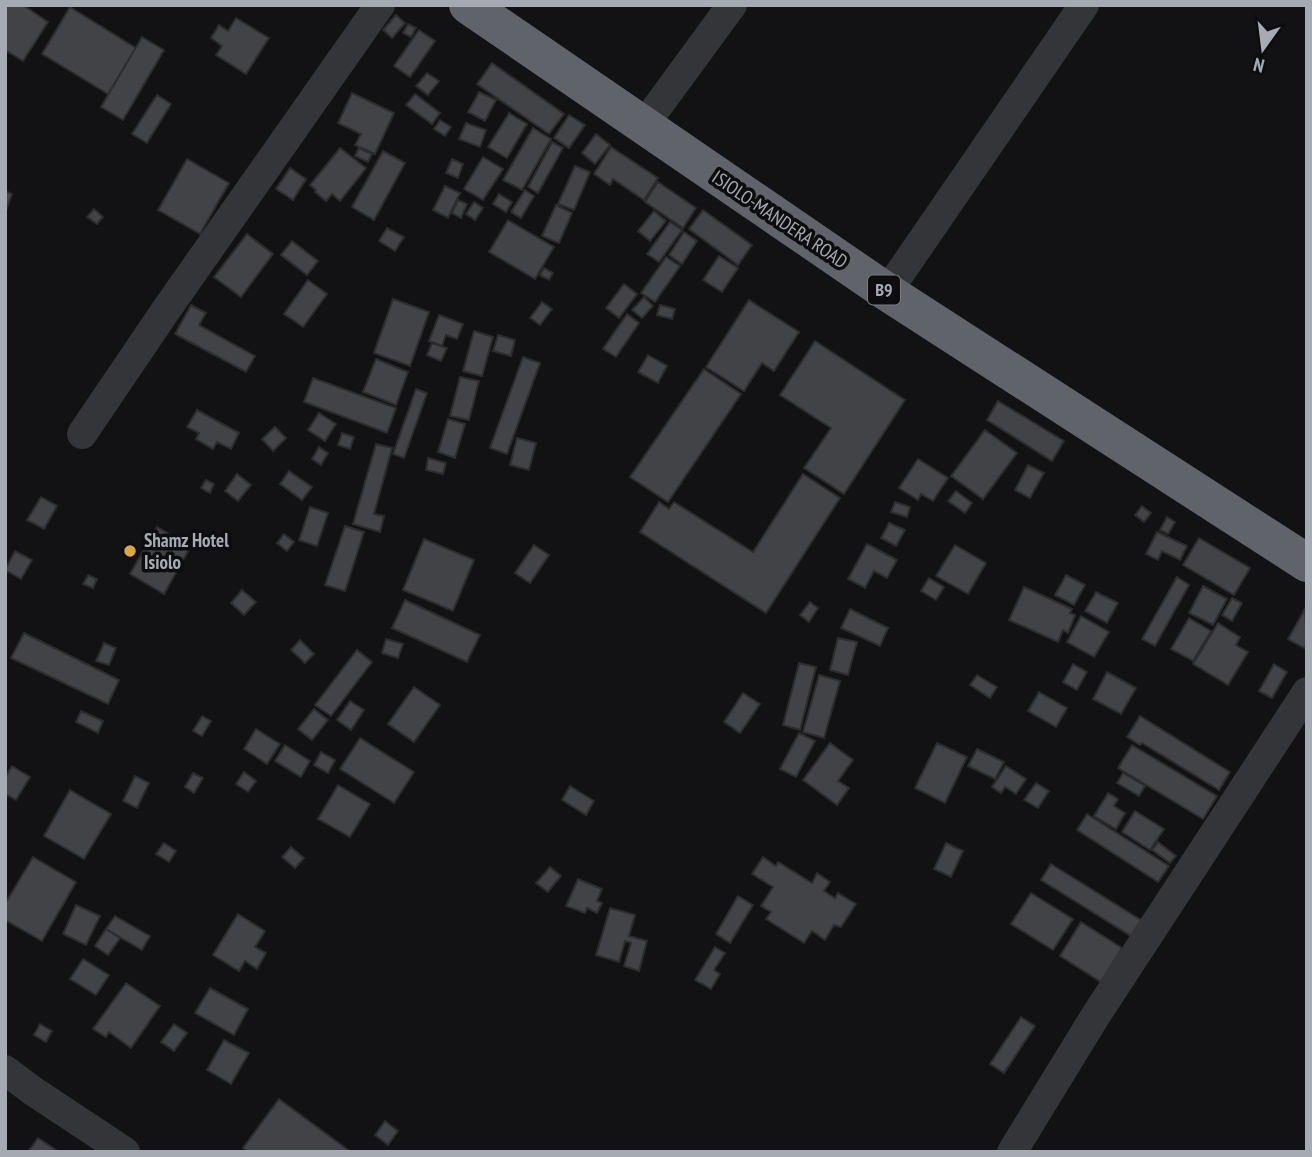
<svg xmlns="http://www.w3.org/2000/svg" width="1312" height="1157" font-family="'PT Sans Narrow',sans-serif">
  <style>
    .building { fill: #424347; stroke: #2d2d2f; stroke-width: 2 }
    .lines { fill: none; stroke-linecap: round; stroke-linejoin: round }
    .minor { stroke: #343538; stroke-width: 30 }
    .highway { stroke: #606369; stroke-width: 38 }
    .poi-dot { fill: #dba743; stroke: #0d0d0f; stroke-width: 2.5 }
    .labels { text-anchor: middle; stroke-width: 7; stroke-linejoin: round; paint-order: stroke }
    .shield { fill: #0d0d0f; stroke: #787b82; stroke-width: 2 }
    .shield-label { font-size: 18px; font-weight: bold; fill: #a6aab3 }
    .street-label { font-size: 19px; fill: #a6aab3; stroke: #0d0d0f }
    .poi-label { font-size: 19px; font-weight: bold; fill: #a6aab3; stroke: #0d0d0f; text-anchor: start }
  </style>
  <rect width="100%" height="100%" fill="#121214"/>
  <g class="building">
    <polygon points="5,5 23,5 48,22 23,61 5,50"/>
    <polygon points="70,7 136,48 108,94 42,54"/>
    <polygon points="396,15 405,23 392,38 383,30"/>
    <polygon points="236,18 269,38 246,74 216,55 222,46 211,38 219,25 228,31"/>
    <polygon points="408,24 416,28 411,37 403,33"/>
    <polygon points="419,30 435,41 410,77 394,66"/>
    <polygon points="142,37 164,50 123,120 101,107"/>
    <polygon points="492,63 564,114 549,134 477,84"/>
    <polygon points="427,73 439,81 428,95 416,86"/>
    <polygon points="479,92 496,100 485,121 468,112"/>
    <polygon points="352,93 394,113 375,154 355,145 361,134 338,123"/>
    <polygon points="415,94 440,113 432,124 406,105"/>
    <polygon points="157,95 171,104 147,143 132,134"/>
    <polygon points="509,113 527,124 507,158 488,147"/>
    <polygon points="569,115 585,125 569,148 554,138"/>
    <polygon points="440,120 451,127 445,136 434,129"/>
    <polygon points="466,123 486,130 480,147 459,139"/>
    <polygon points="533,128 551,139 522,190 503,180"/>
    <polygon points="596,134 610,145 595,164 582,153"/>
    <polygon points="552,142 563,148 538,193 528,187"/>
    <polygon points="611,147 658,178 644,200 613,179 610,185 594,174"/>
    <polygon points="340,148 366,168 340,201 332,194 326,201 315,192 316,190 310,185"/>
    <polygon points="359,148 372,154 368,162 355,156"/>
    <polygon points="383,151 405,163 374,220 352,207"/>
    <polygon points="483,157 503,169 483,200 464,189"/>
    <polygon points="187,159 229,183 200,234 158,210"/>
    <polygon points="452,159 463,164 458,178 446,173"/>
    <polygon points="575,166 590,172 574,210 558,204"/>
    <polygon points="290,168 306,179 293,200 276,189"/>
    <polygon points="658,182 696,208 683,228 645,202"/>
    <polygon points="445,186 460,193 448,218 433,210"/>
    <polygon points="525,190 534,196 521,218 511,212"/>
    <polygon points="5,191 12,194 5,213"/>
    <polygon points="499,194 512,202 506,212 493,204"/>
    <polygon points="458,200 467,204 461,218 452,213"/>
    <polygon points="474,202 483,208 475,220 466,214"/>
    <polygon points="556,205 572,213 559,243 542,236"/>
    <polygon points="94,209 103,217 97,224 87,217"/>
    <polygon points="703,210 752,245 738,265 689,229"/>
    <polygon points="654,211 666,221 650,241 638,231"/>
    <polygon points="508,220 554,247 535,279 489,252"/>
    <polygon points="670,222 682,230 659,262 647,254"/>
    <polygon points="387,228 404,237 395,251 379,241"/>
    <polygon points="684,232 697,241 682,264 669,255"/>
    <polygon points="247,234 273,254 241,297 214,277"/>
    <polygon points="292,241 318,261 307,275 281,255"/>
    <polygon points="719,256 738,268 722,292 703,280"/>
    <polygon points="666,257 680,266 655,302 641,293"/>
    <polygon points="544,268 553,273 549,280 540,275"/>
    <polygon points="308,280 327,294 303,327 284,314"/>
    <polygon points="624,284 637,294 619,318 606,308"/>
    <polygon points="644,297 653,306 642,318 632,310"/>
    <polygon points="393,299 429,312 410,366 374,353"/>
    <polygon points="749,300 799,332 774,371 762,363 744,391 706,367"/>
    <polygon points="542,302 552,309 540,325 530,318"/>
    <polygon points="191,305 206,313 199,325 255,356 246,372 175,334"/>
    <polygon points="660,305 675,309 672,319 657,315"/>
    <polygon points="627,314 639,323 616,357 603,349"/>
    <polygon points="439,315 463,324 457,339 446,335 442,346 429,341"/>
    <polygon points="474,331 493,337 482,376 463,371"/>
    <polygon points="498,335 515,340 511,356 493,351"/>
    <polygon points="815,341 905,400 844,494 804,468 831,428 780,395"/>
    <polygon points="432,343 447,348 441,361 427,355"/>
    <polygon points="648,355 667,366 658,383 638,372"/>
    <polygon points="523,357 540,363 507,454 490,448"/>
    <polygon points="376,359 408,372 396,405 363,392"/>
    <polygon points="704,369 741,394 668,502 630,477"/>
    <polygon points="460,377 479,381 469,420 450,416"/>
    <polygon points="313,378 396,408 387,433 304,402"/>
    <polygon points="416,389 427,393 404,458 393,454"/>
    <polygon points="998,401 1064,441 1052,461 987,420"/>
    <polygon points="197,410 239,433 231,449 217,442 213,449 196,439 199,433 187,427"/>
    <polygon points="319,413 336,424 325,441 308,430"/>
    <polygon points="448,419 465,424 455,458 438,452"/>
    <polygon points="275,427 286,438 273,451 262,439"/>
    <polygon points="985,430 1017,453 983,499 951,476"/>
    <polygon points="342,433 354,437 350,449 338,445"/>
    <polygon points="517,438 536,443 529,470 510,465"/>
    <polygon points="376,444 392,448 374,514 384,516 380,532 353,524"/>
    <polygon points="319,447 328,453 321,465 312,459"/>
    <polygon points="428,458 446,463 443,474 426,470"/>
    <polygon points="918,459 948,478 933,501 921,494 918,500 899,488"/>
    <polygon points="1028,465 1044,473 1030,498 1015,490"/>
    <polygon points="289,471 312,487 302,500 280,484"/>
    <polygon points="237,474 251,485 238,501 225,491"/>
    <polygon points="803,474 840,498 766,613 640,532 659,502 669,509 674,502 753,552"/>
    <polygon points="206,480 214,484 210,493 201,488"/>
    <polygon points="956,491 972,503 965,513 948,501"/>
    <polygon points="41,497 57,506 44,529 27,520"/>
    <polygon points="895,502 910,507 907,517 891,512"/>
    <polygon points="1142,506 1151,513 1144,522 1135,515"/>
    <polygon points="310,507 328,513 317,546 299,540"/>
    <polygon points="1167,517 1175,522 1168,534 1160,530"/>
    <polygon points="889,523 905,530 896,546 881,538"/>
    <polygon points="345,526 364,532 345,591 325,585"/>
    <polygon points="157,527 191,546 164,594 130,574"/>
    <polygon points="1157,532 1187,546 1180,560 1162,551 1158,560 1146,554"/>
    <polygon points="284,534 294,542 287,551 277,543"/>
    <polygon points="1199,538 1250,568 1234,595 1183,565"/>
    <polygon points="424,539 474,560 453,611 403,590"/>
    <polygon points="867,544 897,560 887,578 874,571 865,588 848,579"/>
    <polygon points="534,545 549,555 530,583 515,573"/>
    <polygon points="955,545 986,563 968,594 936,576"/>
    <polygon points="15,551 32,560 21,579 5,570"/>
    <polygon points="88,575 97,579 93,588 83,584"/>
    <polygon points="1066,575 1085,585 1074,605 1055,595"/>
    <polygon points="1177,577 1189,585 1155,646 1142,639"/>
    <polygon points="929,578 944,587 936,600 921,591"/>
    <polygon points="1203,586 1227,599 1213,625 1189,613"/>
    <polygon points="1024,587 1072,609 1070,613 1075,615 1068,633 1063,630 1058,642 1009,620"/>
    <polygon points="242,590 256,602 244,615 231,603"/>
    <polygon points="1096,592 1118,603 1107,623 1085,611"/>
    <polygon points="1232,598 1242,603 1232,621 1222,615"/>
    <polygon points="405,600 480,635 467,662 392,628"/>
    <polygon points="810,602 818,608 809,622 800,615"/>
    <polygon points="850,609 888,628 880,646 841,628"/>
    <polygon points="1305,609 1307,644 1304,648 1288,639"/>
    <polygon points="1081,616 1109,632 1094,657 1067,642"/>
    <polygon points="1189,618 1211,631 1193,661 1171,649"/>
    <polygon points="1218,623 1240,637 1236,645 1248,652 1228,685 1193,664"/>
    <polygon points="24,633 119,680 108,704 11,658"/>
    <polygon points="838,638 857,642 848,675 830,670"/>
    <polygon points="386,639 403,644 398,658 382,653"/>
    <polygon points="300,640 314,654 305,663 291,650"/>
    <polygon points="104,643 116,648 109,665 96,661"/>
    <polygon points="357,650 372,662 331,716 315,705"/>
    <polygon points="799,663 816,667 800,730 783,725"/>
    <polygon points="1073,664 1087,672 1077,690 1063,682"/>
    <polygon points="1274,664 1287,672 1272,698 1259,691"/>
    <polygon points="1107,672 1136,688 1121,714 1093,699"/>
    <polygon points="819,675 840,681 824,738 803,732"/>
    <polygon points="977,675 997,687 990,698 970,685"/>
    <polygon points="414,687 440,705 414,742 388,724"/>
    <polygon points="1039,692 1067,708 1056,727 1028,711"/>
    <polygon points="743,693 760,704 740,733 724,722"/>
    <polygon points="350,701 364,710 351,730 337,720"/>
    <polygon points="314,709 328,720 312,740 298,729"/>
    <polygon points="81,711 103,721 98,733 76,722"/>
    <polygon points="202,716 211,721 202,736 193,731"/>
    <polygon points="1140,716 1230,772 1219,790 1142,743 1140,745 1127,737"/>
    <polygon points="256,729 280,744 267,764 244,749"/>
    <polygon points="799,733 815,741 796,777 780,769"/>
    <polygon points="360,738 414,772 394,803 340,769"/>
    <polygon points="830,743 853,760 838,781 849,788 837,805 803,780"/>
    <polygon points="937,743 967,757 945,803 915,788"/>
    <polygon points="285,745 310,761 301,777 275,761"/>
    <polygon points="1132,745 1217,796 1203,819 1118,768"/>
    <polygon points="977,749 1004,762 995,779 968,766"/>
    <polygon points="321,752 335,760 328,773 314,765"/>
    <polygon points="12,766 30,777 16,800 5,794 5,778"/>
    <polygon points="1006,766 1026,779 1016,794 1005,787 1001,793 992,787"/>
    <polygon points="244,772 256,781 248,792 236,784"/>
    <polygon points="193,773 203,778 194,793 185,787"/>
    <polygon points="1123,773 1145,786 1139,796 1117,783"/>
    <polygon points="135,776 149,783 137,808 123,801"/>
    <polygon points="1036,783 1049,791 1038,808 1024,800"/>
    <polygon points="338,785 370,804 350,837 318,819"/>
    <polygon points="570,786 594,801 586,815 562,800"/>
    <polygon points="70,790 111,814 84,859 44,836"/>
    <polygon points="1108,793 1118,799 1114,806 1125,813 1116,829 1094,816"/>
    <polygon points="1135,811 1164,829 1150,850 1122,832"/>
    <polygon points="1087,814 1169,866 1158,882 1077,830"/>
    <polygon points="1158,842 1176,856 1170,863 1152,850"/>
    <polygon points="164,843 176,851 169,862 156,854"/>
    <polygon points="946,843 963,851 951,877 934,869"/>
    <polygon points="291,847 304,858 295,868 282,857"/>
    <polygon points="33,857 76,882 42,941 5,920 5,904"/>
    <polygon points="763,857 776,866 778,862 812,883 817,873 830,882 824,891 835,898 838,893 856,904 841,927 834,925 825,940 812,931 804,943 766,919 771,912 761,906 773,887 752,874"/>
    <polygon points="1051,864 1141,920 1131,936 1041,880"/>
    <polygon points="550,867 561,876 548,892 536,883"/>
    <polygon points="578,879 602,889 597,901 602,903 597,913 587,908 585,913 566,906"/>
    <polygon points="1031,893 1073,919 1053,950 1011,924"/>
    <polygon points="738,896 753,905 730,943 716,934"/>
    <polygon points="76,905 100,916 86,945 63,934"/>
    <polygon points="610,908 635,915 629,936 647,941 639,971 624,966 631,943 625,941 619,962 596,955"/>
    <polygon points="238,914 265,931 255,947 266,953 257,969 245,961 239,971 213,955"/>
    <polygon points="115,916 150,936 142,950 106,929"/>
    <polygon points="1081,922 1122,948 1101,982 1060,956"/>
    <polygon points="106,929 120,938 108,955 95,946"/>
    <polygon points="715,947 725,953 714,970 720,974 711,989 695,980"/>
    <polygon points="83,959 109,975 96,995 70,979"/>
    <polygon points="126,983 160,1006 131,1048 109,1032 106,1037 93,1029"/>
    <polygon points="210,988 248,1009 234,1035 195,1013"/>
    <polygon points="1021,1017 1035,1026 1004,1073 990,1064"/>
    <polygon points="40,1024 52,1031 46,1042 34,1035"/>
    <polygon points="174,1024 187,1033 174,1051 161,1042"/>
    <polygon points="224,1040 249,1053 231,1084 207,1070"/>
    <polygon points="279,1099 351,1152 248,1152 243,1148"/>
    <polygon points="385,1121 398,1131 388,1145 375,1135"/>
    <polygon points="38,1138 59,1152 28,1152"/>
  </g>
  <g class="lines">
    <g class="minor">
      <polyline points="644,125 732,5"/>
      <polyline points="887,292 1084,5"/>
      <polyline points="82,434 166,310 380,5"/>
      <polyline points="5,1070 33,1091 125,1152"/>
      <polyline points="1012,1152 1096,1015 1307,692"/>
    </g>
    <polyline class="highway" points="468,5 887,292 1307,563"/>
  </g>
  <circle class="poi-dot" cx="130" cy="551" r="7"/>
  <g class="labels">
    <rect class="shield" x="868" y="275.5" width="32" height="29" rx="5"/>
    <g class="shield-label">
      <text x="884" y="296">B9</text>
    </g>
    <g class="street-label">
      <text transform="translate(780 219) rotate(34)" y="7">ISIOLO-MANDERA ROAD</text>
    </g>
    <g class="poi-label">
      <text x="144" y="547">Shamz Hotel<tspan x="144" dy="22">Isiolo</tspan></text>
    </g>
  </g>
  <rect width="1312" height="1157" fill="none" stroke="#a6aab3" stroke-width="14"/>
  <g transform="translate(1263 49) rotate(194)" stroke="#0d0d0f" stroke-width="5" paint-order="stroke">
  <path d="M0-5L12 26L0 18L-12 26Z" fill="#a6aab3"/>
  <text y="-10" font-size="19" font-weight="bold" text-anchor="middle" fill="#a6aab3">N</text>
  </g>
</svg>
